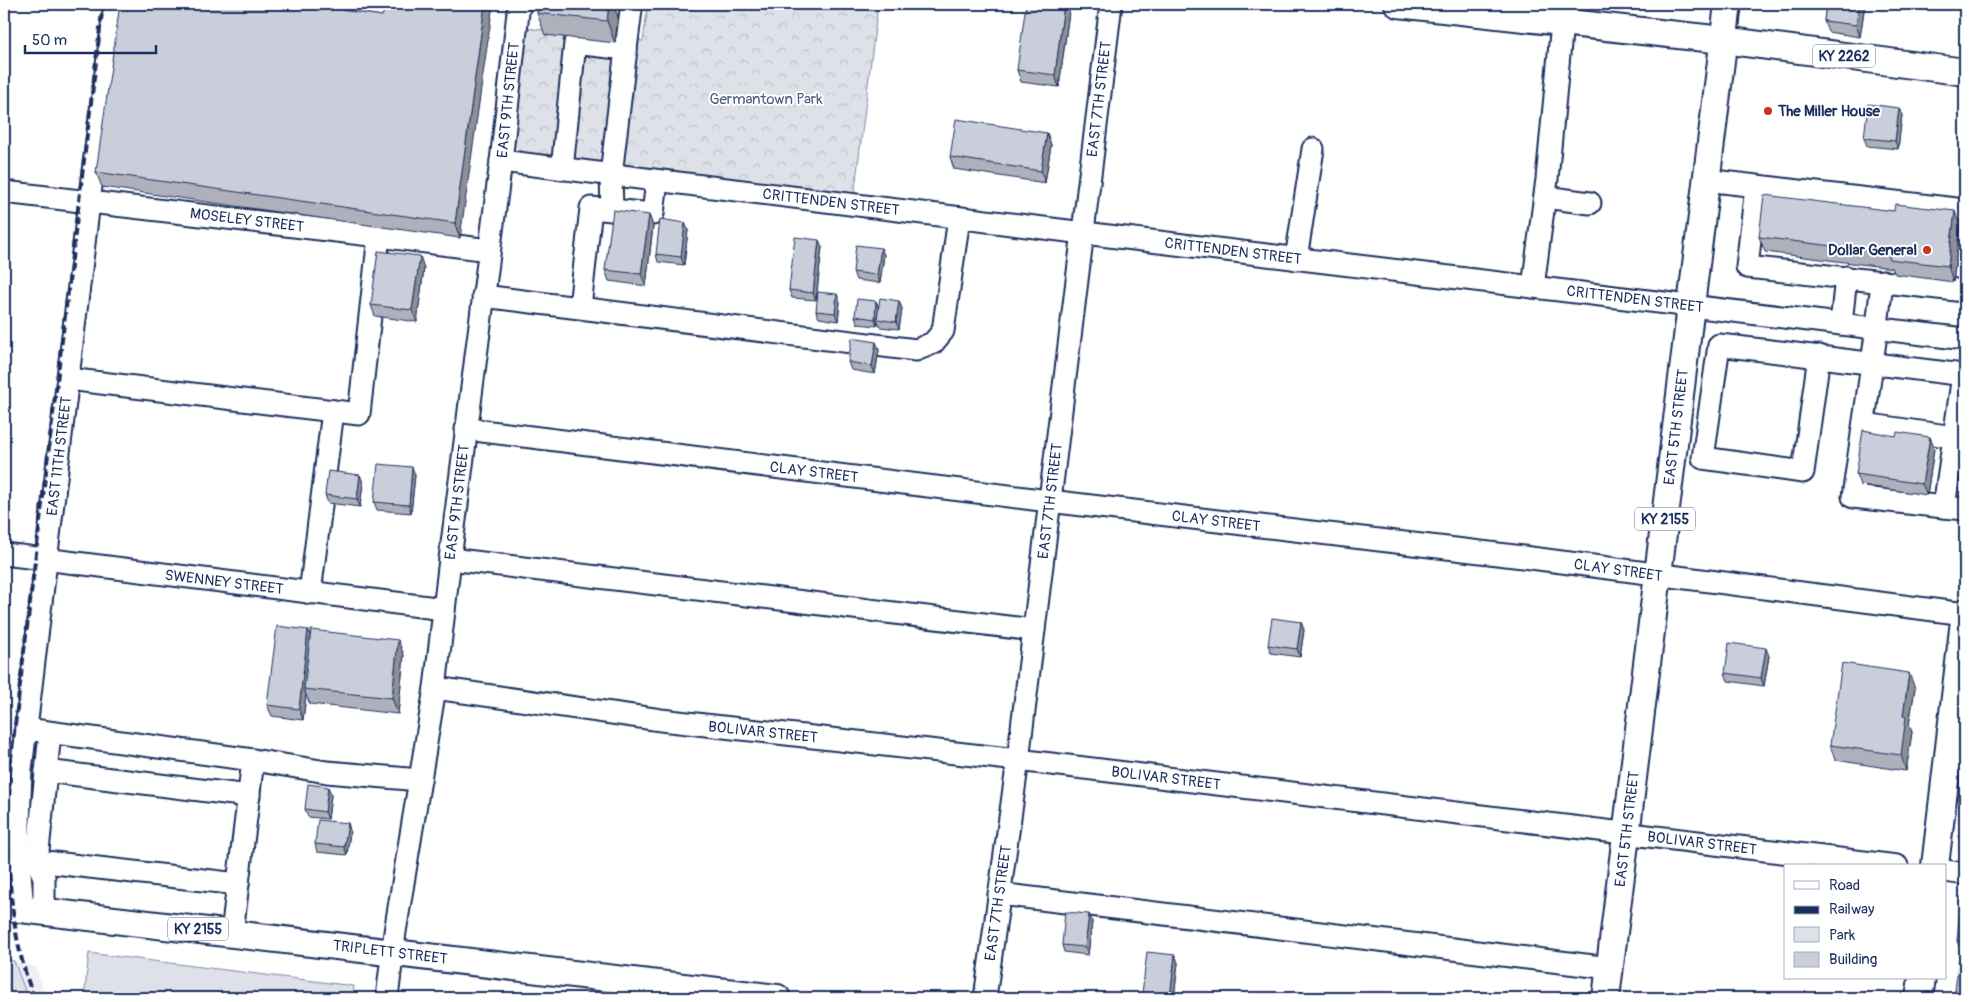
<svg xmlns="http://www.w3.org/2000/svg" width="1969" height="1002" font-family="Pangolin,sans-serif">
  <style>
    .built { fill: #eff0f4 }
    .green { fill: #dee1e7; stroke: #7c88a2 }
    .forest { fill: url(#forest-crowns); stroke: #7c88a2 }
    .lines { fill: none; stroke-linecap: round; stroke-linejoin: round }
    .minor-casing { stroke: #1b2f5e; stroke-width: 25 }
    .major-casing { stroke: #1b2f5e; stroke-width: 30 }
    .minor { stroke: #fff; stroke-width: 21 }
    .major { stroke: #fff; stroke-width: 26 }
    .rail { stroke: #1b2f5e; stroke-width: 4; stroke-dasharray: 8 4; stroke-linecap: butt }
    .wall { fill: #aeb1bb; stroke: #1b2f5e }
    .shaded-wall { fill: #8d9099; stroke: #1b2f5e }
    .building { fill: #caceda; stroke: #1b2f5e }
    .poi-dot { fill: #c8321e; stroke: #fff; stroke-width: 2 }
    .labels { text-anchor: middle; stroke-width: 4; stroke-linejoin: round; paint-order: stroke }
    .shield { fill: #fff; stroke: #5f6d8e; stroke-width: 1 }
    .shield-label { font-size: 14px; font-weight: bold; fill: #1b2f5e }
    .park-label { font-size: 15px; fill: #4c5c80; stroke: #fff }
    .street-label { font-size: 15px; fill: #1b2f5e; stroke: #fff }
    .poi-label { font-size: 15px; font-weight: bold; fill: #1b2f5e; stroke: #fff; text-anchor: start }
  </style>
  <defs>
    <pattern id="forest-crowns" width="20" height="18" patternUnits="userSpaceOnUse" patternTransform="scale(1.25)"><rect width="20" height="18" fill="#dee1e7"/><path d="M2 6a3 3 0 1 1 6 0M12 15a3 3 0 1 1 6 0" fill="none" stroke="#bec1c9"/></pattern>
  </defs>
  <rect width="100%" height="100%" fill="#fff"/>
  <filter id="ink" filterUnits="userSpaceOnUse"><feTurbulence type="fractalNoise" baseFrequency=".02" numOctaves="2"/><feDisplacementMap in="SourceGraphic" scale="10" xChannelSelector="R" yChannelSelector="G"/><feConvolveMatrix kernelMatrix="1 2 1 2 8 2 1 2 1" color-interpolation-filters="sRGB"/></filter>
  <g filter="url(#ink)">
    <polygon class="built" points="14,961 36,967 46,998 28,998"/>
    <g class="green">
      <polygon points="89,953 354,986 353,998 84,998"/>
      <polygon points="4,959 14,961 28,998 4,998"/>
    </g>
    <polygon class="forest" points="648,4 878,4 853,205 501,161 516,27 643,41"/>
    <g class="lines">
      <g class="minor-casing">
        <g id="minor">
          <polyline points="626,49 631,10"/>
          <polyline points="501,161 1084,233 1965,339"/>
          <polyline points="562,169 575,43 626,49 611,175 612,210"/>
          <polyline points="1705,180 1965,210"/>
          <polyline points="1756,187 1747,267 1965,291"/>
          <polyline points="4,192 379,236 489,250"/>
          <polyline points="1545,197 1590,203"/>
          <polyline points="1296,259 1313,149"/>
          <polyline points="1533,287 1547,179 1562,23"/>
          <polyline points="483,296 916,350 933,343 943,331 959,218"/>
          <polyline points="580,307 591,208 653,214 657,181"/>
          <polyline points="1841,324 1846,277"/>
          <path d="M1819 356 1803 472 1703 458 1719 345C1800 354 1881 365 1963 375L1944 507 1853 497C1863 425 1875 353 1882 281"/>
          <polyline points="68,379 359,414 379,236"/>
          <polyline points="1864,424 1954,437"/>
          <polyline points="466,429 1049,501 1523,557 1965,614"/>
          <polyline points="1944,507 1965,509"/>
          <polyline points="4,554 444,609"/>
          <polyline points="450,559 1034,630"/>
          <polyline points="310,593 333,411"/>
          <polyline points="435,688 661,720 1018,760 1897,866"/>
          <polyline points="26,729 253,760 232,933"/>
          <polyline points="50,733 37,861 238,884"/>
          <polyline points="253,760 327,772 420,780"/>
          <polyline points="46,771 249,796"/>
          <polyline points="37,861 44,877 44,912"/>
          <polyline points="1945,871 1965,874"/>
          <polyline points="999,894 1610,968"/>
          <polyline points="23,909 18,850 21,770 89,202 115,4"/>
          <polyline points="387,998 395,932 435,688 450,559 501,161 519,4"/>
          <polyline points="985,998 1018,760 1111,4"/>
        </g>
      </g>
      <g class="major-casing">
        <g id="major">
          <polyline points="1398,4 1723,40 1965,72"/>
          <polyline points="1935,866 1965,612"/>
          <polyline points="4,907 777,998"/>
          <polyline points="1606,998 1728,4"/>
          <polyline points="1919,998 1922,978"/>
        </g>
      </g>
      <use href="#minor" class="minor"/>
      <use href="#major" class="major"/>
      <path class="rail" d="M34 998C5 923 6 838 11 758L103 4"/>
    </g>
    <g class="wall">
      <polygon points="351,4 350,11 382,16 460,238 102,187 96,172"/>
      <polygon points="538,4 613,4 618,17 615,43 545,35 537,13"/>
      <polygon points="1070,4 1059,87 1021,82 1017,70"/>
      <polygon points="1659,4 1683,4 1683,6"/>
      <polygon points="1826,4 1865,4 1860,37 1828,32 1824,21"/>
      <polygon points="1902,115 1898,149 1867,146 1864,138"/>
      <polygon points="1047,133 1051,145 1045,183 954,169 950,157"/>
      <polygon points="649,215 653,226 646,286 609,281 605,270"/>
      <polygon points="685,223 688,230 684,265 658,262 656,254"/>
      <polygon points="1960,226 1953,282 1895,274 1892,268 1765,252 1759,237"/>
      <polygon points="822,247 816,300 792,298 789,290"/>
      <polygon points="881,248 884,255 880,283 856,280 853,272"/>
      <polygon points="424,268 417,322 375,316 371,305"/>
      <polygon points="876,301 879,308 899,301 902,309 899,329 880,327 878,321 877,326 858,324 855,316"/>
      <polygon points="840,302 838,321 819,318 816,311"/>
      <polygon points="876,342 879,350 875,374 851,370 848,362"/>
      <polygon points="1896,436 1930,437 1934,449 1927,495 1860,485 1856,474"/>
      <polygon points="360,475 363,483 360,507 328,503 325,495"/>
      <polygon points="415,475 411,513 377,510 374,502"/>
      <polygon points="1301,622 1304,630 1300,657 1271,653 1268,645"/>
      <polygon points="310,634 404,655 398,714 310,704 306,695 303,720 272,716 267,705"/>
      <polygon points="1769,656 1764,686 1728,681 1725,673"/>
      <polygon points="1915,688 1909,725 1912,732 1906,771 1835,760 1830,745"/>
      <polygon points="328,787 331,795 328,819 308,817 305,809"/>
      <polygon points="348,823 350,831 347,855 317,852 315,844"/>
      <polygon points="1965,897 1965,956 1963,956 1957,941"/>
      <polygon points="1089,914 1092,922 1088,955 1064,952 1062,945"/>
      <polygon points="1175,955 1178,963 1174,998 1144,998 1142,994"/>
      <polygon points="1965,960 1965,998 1958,998 1955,991"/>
    </g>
    <g class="shaded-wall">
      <polygon points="343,4 351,4 348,25 342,10"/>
      <polygon points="485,4 493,4 460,238 455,223"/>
      <polygon points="609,4 613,4 618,17 615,43 607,21"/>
      <polygon points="1064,4 1070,4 1059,87 1055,75"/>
      <polygon points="1859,4 1865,4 1860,37 1856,25"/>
      <polygon points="1899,108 1902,115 1898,149 1895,141"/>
      <polygon points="1047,133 1051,145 1045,183 1041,171"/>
      <polygon points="1955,211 1960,226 1953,282 1948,266"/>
      <polygon points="649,215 653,226 646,286 641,274"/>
      <polygon points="685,223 688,230 684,265 681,257"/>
      <polygon points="819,240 822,247 816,300 813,293"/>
      <polygon points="881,248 884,255 880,283 877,275"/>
      <polygon points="420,256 424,268 417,322 412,310"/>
      <polygon points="837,294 840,302 838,321 835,313"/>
      <polygon points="876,301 879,309 877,319 877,326 875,319"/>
      <polygon points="899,301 902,309 899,329 896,322"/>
      <polygon points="876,342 879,350 875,374 872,366"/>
      <polygon points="1930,437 1934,449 1927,495 1922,484"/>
      <polygon points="412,467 415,475 411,513 409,505"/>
      <polygon points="360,475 363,483 360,507 357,499"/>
      <polygon points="1301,622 1304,630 1300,657 1297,649"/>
      <polygon points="308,630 313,642 304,689 306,695 303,720 299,709"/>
      <polygon points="398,640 404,655 398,714 392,698"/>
      <polygon points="1766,648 1769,656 1764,686 1761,678"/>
      <polygon points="1909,673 1915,688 1909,725 1912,732 1906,771 1901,755 1903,716"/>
      <polygon points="328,787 331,795 328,819 325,812"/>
      <polygon points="348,823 350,831 347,855 344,847"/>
      <polygon points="1089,914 1092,922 1088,955 1085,947"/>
      <polygon points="1175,955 1178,963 1174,998 1170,998"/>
    </g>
    <g class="building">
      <polygon points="120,4 343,4 342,10 382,16 387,4 485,4 455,223 96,172"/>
      <polygon points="538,4 609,4 607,21 537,13"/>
      <polygon points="1026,4 1064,4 1055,75 1017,70"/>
      <polygon points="1826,4 1859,4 1856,25 1824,21"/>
      <polygon points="1868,104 1899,108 1895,141 1864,138"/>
      <polygon points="956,119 1047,133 1041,171 950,157"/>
      <polygon points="1764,195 1894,211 1895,204 1955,211 1948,266 1889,259 1890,253 1759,237"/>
      <polygon points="613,210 649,215 641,274 605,270"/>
      <polygon points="660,219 685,223 681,257 656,254"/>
      <polygon points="795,237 819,240 813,293 789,290"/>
      <polygon points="856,245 881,248 877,275 853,272"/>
      <polygon points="378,251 420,256 412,310 371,305"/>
      <polygon points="818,292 837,294 835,313 816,311"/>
      <polygon points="880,298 899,301 896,322 877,319"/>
      <polygon points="857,299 876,301 875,319 855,316"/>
      <polygon points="852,338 876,342 872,366 848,362"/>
      <polygon points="1863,430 1896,436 1897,432 1930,437 1922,484 1856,474"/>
      <polygon points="378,464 412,467 409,505 374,502"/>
      <polygon points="328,471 360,475 357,499 325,495"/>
      <polygon points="1272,618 1301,622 1297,649 1268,645"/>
      <polygon points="277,626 308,630 299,709 267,705"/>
      <polygon points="311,630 398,640 392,698 304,689"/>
      <polygon points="1729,643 1766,648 1761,678 1725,673"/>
      <polygon points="1842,663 1909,673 1903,716 1906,717 1901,755 1830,745"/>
      <polygon points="308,784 328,787 325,812 305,809"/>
      <polygon points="318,820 348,823 344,847 315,844"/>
      <polygon points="1961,896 1965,897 1965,942 1957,941"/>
      <polygon points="1065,912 1089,914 1085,947 1062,945"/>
      <polygon points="1147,952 1175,955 1170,997 1142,994"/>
      <polygon points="1959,959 1965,960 1965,992 1955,991"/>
    </g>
  </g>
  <g class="poi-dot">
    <circle cx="1768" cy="111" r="5"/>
    <circle cx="1927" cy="250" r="5"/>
  </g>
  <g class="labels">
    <g class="shield">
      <rect x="1813" y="44.5" width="62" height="23" rx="4"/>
      <rect x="1635" y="507.5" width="60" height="23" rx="4"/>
      <rect x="168" y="917.5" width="60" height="23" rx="4"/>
    </g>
    <g class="shield-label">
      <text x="1844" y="61">KY 2262</text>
      <text x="1665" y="524">KY 2155</text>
      <text x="198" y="934">KY 2155</text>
    </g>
    <g class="park-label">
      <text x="766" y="104">Germantown Park</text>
    </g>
    <g class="street-label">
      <text transform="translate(1099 99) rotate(-83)" y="5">EAST 7TH STREET</text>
      <text transform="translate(508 100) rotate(-84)" y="5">EAST 9TH STREET</text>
      <text transform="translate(831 202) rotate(7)" y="5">CRITTENDEN STREET</text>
      <text transform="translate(247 220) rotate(7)" y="5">MOSELEY STREET</text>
      <text transform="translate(1233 251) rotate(7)" y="5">CRITTENDEN STREET</text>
      <text transform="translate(1635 299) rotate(7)" y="5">CRITTENDEN STREET</text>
      <text transform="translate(1676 427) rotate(-83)" y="5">EAST 5TH STREET</text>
      <text transform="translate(59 456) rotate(-83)" y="5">EAST 11TH STREET</text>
      <text transform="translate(814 472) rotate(7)" y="5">CLAY STREET</text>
      <text transform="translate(1050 501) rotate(-83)" y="5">EAST 7TH STREET</text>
      <text transform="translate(457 502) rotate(-83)" y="5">EAST 9TH STREET</text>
      <text transform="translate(1216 521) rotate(7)" y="5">CLAY STREET</text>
      <text transform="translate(1618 570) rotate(8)" y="5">CLAY STREET</text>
      <text transform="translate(224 582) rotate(7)" y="5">SWENNEY STREET</text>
      <text transform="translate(763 732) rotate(6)" y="5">BOLIVAR STREET</text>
      <text transform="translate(1166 778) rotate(7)" y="5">BOLIVAR STREET</text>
      <text transform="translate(1627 829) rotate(-83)" y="5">EAST 5TH STREET</text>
      <text transform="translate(1702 843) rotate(7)" y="5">BOLIVAR STREET</text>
      <text transform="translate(998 903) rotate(-82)" y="5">EAST 7TH STREET</text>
      <text transform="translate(390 952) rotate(7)" y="5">TRIPLETT STREET</text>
    </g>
    <g class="poi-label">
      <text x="1778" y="116">The Miller House</text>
      <text x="1917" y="255" text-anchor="end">Dollar General</text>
    </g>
  </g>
  <rect width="1969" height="1002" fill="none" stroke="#fff" stroke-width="20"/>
  <rect x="10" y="10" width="1949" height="982" fill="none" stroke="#1b2f5e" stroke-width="2" filter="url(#ink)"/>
  <rect x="1784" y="864" width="162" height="115" fill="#ffffff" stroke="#a4acbf"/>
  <rect x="1794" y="881" width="25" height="8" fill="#ffffff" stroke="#a4acbf"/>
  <text x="1829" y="890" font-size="15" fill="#1b2f5e">Road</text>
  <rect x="1794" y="906" width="25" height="8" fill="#1b2f5e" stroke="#a4acbf"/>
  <text x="1829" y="914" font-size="15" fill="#1b2f5e">Railway</text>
  <rect x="1794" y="927" width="25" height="15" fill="#dee1e7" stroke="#a4acbf"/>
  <text x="1829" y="940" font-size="15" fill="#1b2f5e">Park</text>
  <rect x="1794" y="952" width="25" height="15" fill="#caceda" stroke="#a4acbf"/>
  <text x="1829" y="964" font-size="15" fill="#1b2f5e">Building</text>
  <path d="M25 45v8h131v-8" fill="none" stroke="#1b2f5e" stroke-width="2.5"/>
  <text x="32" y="45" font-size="15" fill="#1b2f5e" stroke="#ffffff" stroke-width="4" paint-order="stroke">50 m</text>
</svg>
